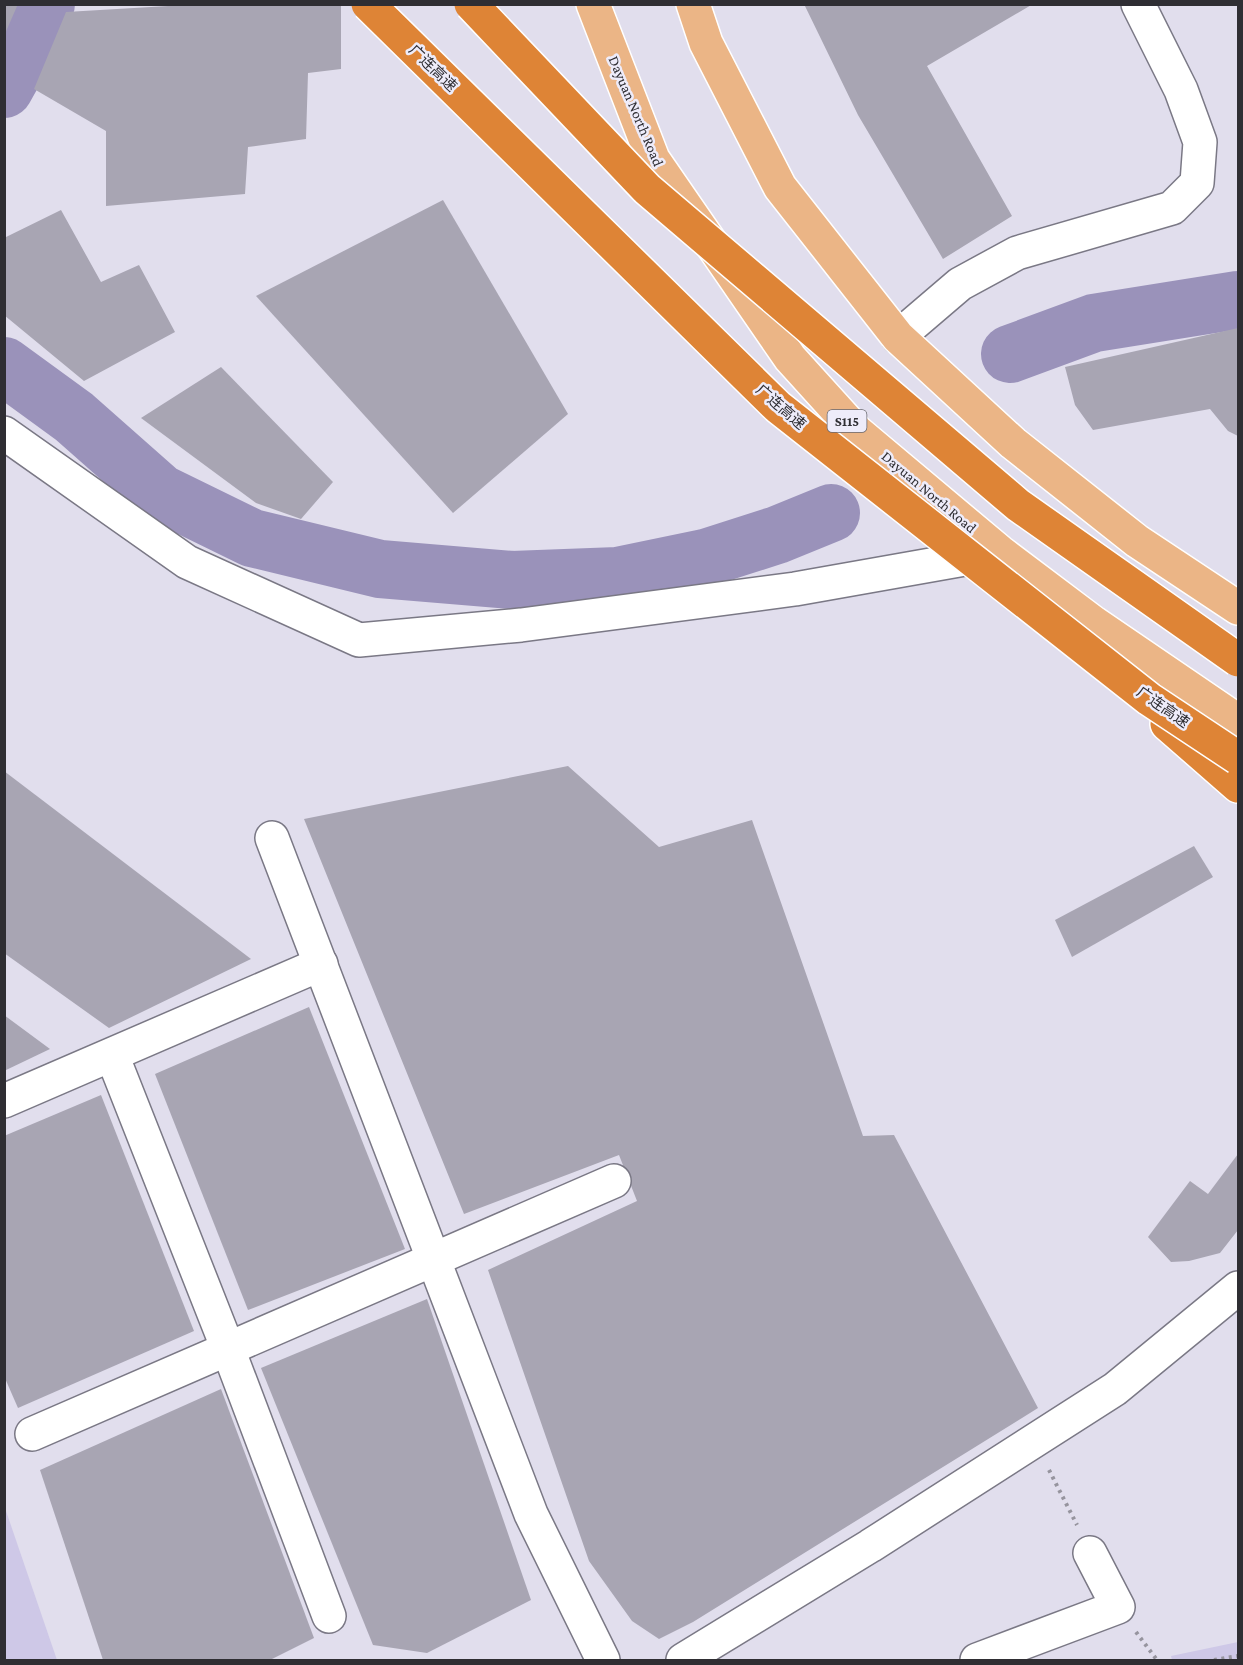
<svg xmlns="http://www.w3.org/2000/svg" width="1243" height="1665" font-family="'Crimson Pro','Noto Sans SC',serif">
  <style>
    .green { fill: #cec8e7 }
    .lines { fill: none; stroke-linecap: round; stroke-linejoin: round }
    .river { stroke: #9a92ba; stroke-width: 58 }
    .building { fill: #a8a5b3 }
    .minor-casing { stroke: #7a7885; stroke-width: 36 }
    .major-casing { stroke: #fff; stroke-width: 36 }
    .highway-casing { stroke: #fff; stroke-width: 36 }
    .path { stroke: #96949e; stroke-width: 4; stroke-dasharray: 3 4.5; stroke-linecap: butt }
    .minor { stroke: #fff; stroke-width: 33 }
    .major { stroke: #ebb586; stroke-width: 33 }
    .highway { stroke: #de8436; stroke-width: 33 }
    .highway-bridge-casing { stroke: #fff; stroke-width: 36; stroke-linecap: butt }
    .highway-bridge { stroke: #de8436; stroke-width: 33 }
    .labels { text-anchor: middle; stroke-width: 5; stroke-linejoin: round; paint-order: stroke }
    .shield { fill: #eeecfa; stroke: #68676f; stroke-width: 1.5 }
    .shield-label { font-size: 14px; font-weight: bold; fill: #2f2e33 }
    .street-label { font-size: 15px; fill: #2f2e33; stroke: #eeecfa }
  </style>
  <rect width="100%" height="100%" fill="#e1deed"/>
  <g class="green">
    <polygon points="4,1508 5,1508 57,1660 5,1660"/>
    <polygon points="1238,1642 1238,1660 1172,1660 1171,1656"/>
  </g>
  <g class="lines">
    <g class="river">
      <polyline points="4,89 28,46 46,4"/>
      <polyline points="1010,354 1094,323 1238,300"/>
      <polyline points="4,366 74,417 160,493 252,538 380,569 512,580 618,576 705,558 777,535 831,513"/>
    </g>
  </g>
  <g class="building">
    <polygon points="4,4 18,4 4,36"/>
    <polygon points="202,4 341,4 341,69 308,73 306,139 248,147 245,194 106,206 106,131 34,89 66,12"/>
    <polygon points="804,4 1033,4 927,66 1012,216 943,259 858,115"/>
    <polygon points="443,200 568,414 453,513 256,296"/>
    <polygon points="61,210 101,282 139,265 175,332 84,381 4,315 4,238"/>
    <polygon points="1238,328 1238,436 1228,431 1210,409 1093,430 1075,405 1065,367"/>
    <polygon points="221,367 333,482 301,519 256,503 141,418"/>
    <polygon points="568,766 659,847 752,820 863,1136 894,1135 1038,1408 693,1622 659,1639 632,1621 589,1561 488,1270 637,1201 619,1155 464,1214 304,819"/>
    <polygon points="4,771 251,959 109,1028 4,953"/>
    <polygon points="1194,846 1213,877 1072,957 1055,920"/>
    <polygon points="309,1007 405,1249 248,1310 155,1074"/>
    <polygon points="4,1015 50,1049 4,1071"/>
    <polygon points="101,1095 194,1331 18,1408 4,1376 4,1136"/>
    <polygon points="1238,1154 1238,1230 1220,1253 1189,1261 1171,1262 1148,1237 1190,1181 1208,1194"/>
    <polygon points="427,1299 531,1600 427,1653 373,1645 261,1368"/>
    <polygon points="221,1389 314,1638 270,1660 103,1660 40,1470"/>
  </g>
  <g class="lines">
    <g class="minor-casing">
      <g id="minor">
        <polyline points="898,337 960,284 1017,253 1172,208 1197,183 1200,142 1181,90 1138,4"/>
        <polyline points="4,433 187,562 359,640 521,625 795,589 993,554"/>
        <polyline points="272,838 531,1514 603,1660"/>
        <polyline points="112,1055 228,1349 329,1616"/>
        <polyline points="4,1101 321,964"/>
        <polyline points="32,1434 614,1181"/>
        <polyline points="683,1660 870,1546 1115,1389 1238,1288"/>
        <polyline points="977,1660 1118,1607 1090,1553"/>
      </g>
    </g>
    <g class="major-casing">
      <g id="major">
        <polyline points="593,4 653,159 790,358 857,432 1000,552 1094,623 1238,721"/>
        <polyline points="693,4 706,43 780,187 898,337 1013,443 1137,541 1238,608"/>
      </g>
    </g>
    <g class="highway-casing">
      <polyline id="highway" points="1167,724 1238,786"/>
    </g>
    <g class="path">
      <polyline points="1049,1470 1077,1525"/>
      <polyline points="1136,1632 1157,1660"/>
      <polyline points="1214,1660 1238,1656"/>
    </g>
    <use href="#minor" class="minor"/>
    <use href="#major" class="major"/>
    <use href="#highway" class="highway"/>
    <g class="highway-bridge-casing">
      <g id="highway-bridge">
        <polyline points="368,4 778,407 1149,699 1238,758"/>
        <polyline points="471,4 647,189 1018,505 1238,660"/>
      </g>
    </g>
    <use href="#highway-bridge" class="highway-bridge"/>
  </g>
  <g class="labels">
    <rect class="shield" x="827.5" y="410" width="39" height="22" rx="4.5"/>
    <g class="shield-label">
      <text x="847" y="426">S115</text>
    </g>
    <g class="street-label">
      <text transform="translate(433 68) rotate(44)" y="5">广连高速</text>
      <text transform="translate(636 111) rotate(67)" y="5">Dayuan North Road</text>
      <text transform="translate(781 407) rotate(41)" y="5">广连高速</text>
      <text transform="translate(929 492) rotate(40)" y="5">Dayuan North Road</text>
      <text transform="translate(1163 707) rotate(35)" y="5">广连高速</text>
    </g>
  </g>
  <rect width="1243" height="1665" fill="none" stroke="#2f2e33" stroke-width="12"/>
</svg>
